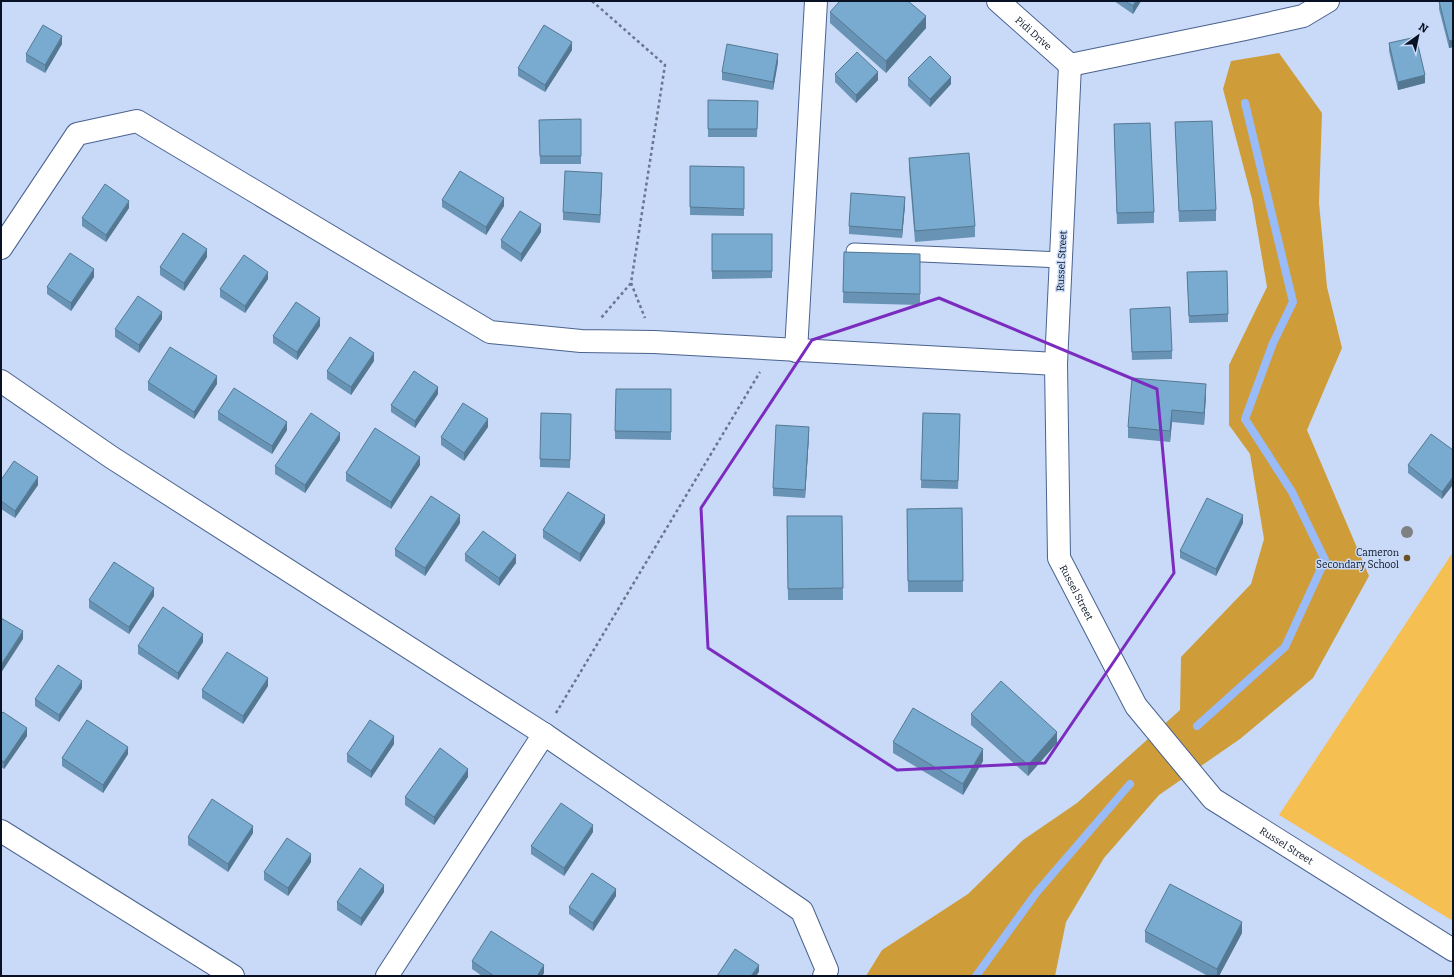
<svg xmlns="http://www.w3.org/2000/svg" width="1454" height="977" font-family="Bitter,serif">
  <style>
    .green { fill: #f6bf52 }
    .forest { fill: #ce9d3a }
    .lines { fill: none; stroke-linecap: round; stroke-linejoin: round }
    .stream { stroke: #99bbf8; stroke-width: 8 }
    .service-casing { stroke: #4a628f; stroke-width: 17 }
    .minor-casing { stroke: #4a628f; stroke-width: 24 }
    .path { stroke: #69768e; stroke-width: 2.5; stroke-dasharray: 3 3; stroke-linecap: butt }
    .service { stroke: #fff; stroke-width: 15 }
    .minor { stroke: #fff; stroke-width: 22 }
    .tree { fill: #7e8082 }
    .wall { fill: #6893b4 }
    .shaded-wall { fill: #557892 }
    .building { fill: #79abd1; stroke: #557892 }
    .marked { fill: none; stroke: #7b2cbf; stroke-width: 3; stroke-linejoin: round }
    .poi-dot { fill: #6a5223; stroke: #c8daf8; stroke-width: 1.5 }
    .labels { text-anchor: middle; stroke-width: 3; stroke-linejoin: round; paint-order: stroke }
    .street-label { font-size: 10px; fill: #091224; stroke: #c8daf8 }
    .poi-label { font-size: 10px; fill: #091224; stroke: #c8daf8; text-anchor: end }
  </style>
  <rect width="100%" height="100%" fill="#c8daf8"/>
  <polygon class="green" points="1453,552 1453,921 1279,815"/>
  <polygon class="forest" points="1279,53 1322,113 1319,203 1327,287 1342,348 1307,430 1369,576 1313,678 1240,739 1159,795 1104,858 1066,922 1055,976 866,976 882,950 968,894 1023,840 1077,803 1180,710 1181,657 1251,584 1264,539 1250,454 1229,425 1229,365 1267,287 1252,199 1223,89 1231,61"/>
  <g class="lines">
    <g class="stream">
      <polyline points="1197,726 1285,647 1325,560 1292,492 1245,419 1273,343 1293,302 1245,103"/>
      <polyline points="976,976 1037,892 1130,784"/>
    </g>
    <g class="service-casing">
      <polyline id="service" points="854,251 1061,260"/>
    </g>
    <g class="minor-casing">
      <g id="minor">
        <path id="s1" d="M998 1 1070 65"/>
        <path id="s2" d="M1070 65 1056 364 1059 558 1136 706 1213 799 1453 950"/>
        <polyline points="1070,65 1245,29 1303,16 1328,1"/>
        <polyline points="1,248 77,134 137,121 490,332 581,341 654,342 1056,364"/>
        <polyline points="796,351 816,1"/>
        <polyline points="1,381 111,457 544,734 802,911 827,970 824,976"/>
        <polyline points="1,831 233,976"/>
        <polyline points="387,976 544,734"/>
      </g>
    </g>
    <g class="path">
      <polyline points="592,1 665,65 631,283 601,318"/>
      <polyline points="631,283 645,318"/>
      <polyline points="556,713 760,372"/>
    </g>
    <use href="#service" class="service"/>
    <use href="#minor" class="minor"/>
  </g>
  <circle class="tree" cx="1407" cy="532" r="6"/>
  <g class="wall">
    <polygon points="1114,1 1141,1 1133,14"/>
    <polygon points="1439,1 1453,1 1453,47 1449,48 1439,9"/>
    <polygon points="830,12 926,28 886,73 830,23"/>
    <polygon points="1389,43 1425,83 1398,90 1389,51"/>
    <polygon points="62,44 45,73 26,62 26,54"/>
    <polygon points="572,50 545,92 518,76 518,68"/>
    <polygon points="778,62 773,90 722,80 722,72"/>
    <polygon points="835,74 878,80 856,103 835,82"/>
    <polygon points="908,78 951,84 930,107 908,86"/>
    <polygon points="708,100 758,101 757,137 708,137"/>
    <polygon points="581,119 581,164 540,164 539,120"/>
    <polygon points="1175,122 1216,210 1216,221 1179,222"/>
    <polygon points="1114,124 1154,212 1154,223 1117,224"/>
    <polygon points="909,158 975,226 975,237 915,242 909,169"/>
    <polygon points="690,166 744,167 744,216 690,215"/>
    <polygon points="602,181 600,223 563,220 563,212"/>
    <polygon points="442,200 504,206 486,235 442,207"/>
    <polygon points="905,205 902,238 849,234 849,226"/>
    <polygon points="129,208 106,242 82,226 82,218"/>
    <polygon points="541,232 521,262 501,248 501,240"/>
    <polygon points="712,234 772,234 772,278 712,279"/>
    <polygon points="844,252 920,254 920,305 843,303"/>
    <polygon points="207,257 184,291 160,275 160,267"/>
    <polygon points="1187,272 1228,314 1228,322 1189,323"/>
    <polygon points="94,277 71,311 47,294 47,287"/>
    <polygon points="268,279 245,313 220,297 220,289"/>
    <polygon points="1130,309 1172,351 1172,359 1132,360"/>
    <polygon points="162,319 139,353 115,337 115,329"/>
    <polygon points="320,326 297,360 273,343 273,336"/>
    <polygon points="374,361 351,395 327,379 327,371"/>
    <polygon points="148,382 217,384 194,419 148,390"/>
    <polygon points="671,389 671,440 615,439 615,431"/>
    <polygon points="438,394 415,428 391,412 391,405"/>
    <polygon points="1206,395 1204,425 1172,422 1170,442 1128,438 1128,427"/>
    <polygon points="218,412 287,430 272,454 218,420"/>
    <polygon points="923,413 960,414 958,489 921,488"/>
    <polygon points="571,414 570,468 540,467 540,459"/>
    <polygon points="488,427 464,461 441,445 441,437"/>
    <polygon points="809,435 805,498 773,496 773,488"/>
    <polygon points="340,440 305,493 275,474 275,466"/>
    <polygon points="1453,450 1442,499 1408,473 1408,465"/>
    <polygon points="420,465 391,509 346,481 346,473"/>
    <polygon points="1,480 38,485 15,518 1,509"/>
    <polygon points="962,508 963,592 908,592 907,509"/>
    <polygon points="787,516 842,516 843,600 788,600"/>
    <polygon points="460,523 425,576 395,556 395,549"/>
    <polygon points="605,523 580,562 543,538 543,530"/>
    <polygon points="1243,523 1216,576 1180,558 1180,551"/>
    <polygon points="465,554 516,563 499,586 465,561"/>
    <polygon points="154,596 129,634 89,608 89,600"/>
    <polygon points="203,642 178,680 138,654 138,646"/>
    <polygon points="268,686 243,724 202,698 202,690"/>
    <polygon points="82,688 59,722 35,706 35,699"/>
    <polygon points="1,714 27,736 4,769 1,767"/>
    <polygon points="971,714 1057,743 1028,776 971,725"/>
    <polygon points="893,742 983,761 963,795 893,753"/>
    <polygon points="394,744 371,778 347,762 347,754"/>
    <polygon points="128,754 103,793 62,766 62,758"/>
    <polygon points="468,777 434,825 405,805 405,797"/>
    <polygon points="593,832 564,876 531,854 531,846"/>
    <polygon points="253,833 228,872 188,845 188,837"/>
    <polygon points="311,862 288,896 264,880 264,872"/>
    <polygon points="384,892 361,926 337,910 337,902"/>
    <polygon points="616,896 593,931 569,914 569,907"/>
    <polygon points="1145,931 1242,933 1219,976 1208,976 1145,942"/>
    <polygon points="472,961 544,973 542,976 482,976 472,969"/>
  </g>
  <g class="shaded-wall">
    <polygon points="1136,1 1141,1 1133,14 1133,6"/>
    <polygon points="926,16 926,28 886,73 886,61"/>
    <polygon points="62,36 62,44 45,73 45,65"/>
    <polygon points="1453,40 1453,47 1449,48 1449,41"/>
    <polygon points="572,42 572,50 545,92 545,85"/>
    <polygon points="778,54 778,62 773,90 773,82"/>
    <polygon points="878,72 878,80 856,103 856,95"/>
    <polygon points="1425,75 1425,83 1398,90 1398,82"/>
    <polygon points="951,77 951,84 930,107 930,99"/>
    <polygon points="602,173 602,181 600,223 600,215"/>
    <polygon points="905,197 905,205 902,238 902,230"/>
    <polygon points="504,198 504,206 486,235 486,227"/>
    <polygon points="129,201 129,208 106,242 106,235"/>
    <polygon points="541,224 541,232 521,262 521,254"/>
    <polygon points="207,249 207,257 184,291 184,283"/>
    <polygon points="94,269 94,277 71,311 71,303"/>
    <polygon points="268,272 268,279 245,313 245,306"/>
    <polygon points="162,312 162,319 139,353 139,345"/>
    <polygon points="320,318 320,326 297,360 297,352"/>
    <polygon points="374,353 374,361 351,395 351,387"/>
    <polygon points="217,376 217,384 194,419 194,412"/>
    <polygon points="1206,384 1206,395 1204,425 1204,413"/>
    <polygon points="438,387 438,394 415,428 415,421"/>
    <polygon points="1172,410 1172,422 1170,442 1170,431"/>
    <polygon points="488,419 488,427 464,461 464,453"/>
    <polygon points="287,422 287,430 272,454 272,446"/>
    <polygon points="809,427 809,435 805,498 805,490"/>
    <polygon points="340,433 340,440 305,493 305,485"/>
    <polygon points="420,457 420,465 391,509 391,502"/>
    <polygon points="38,477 38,485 15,518 15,511"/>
    <polygon points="1453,477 1453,485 1442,499 1442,492"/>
    <polygon points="460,515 460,523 425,576 425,568"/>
    <polygon points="605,515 605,523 580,562 580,554"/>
    <polygon points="1243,515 1243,523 1216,576 1216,569"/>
    <polygon points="516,555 516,563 499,586 499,578"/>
    <polygon points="154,588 154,596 129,634 129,627"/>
    <polygon points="23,631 23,639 1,673 1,665"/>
    <polygon points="203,634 203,642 178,680 178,673"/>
    <polygon points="268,678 268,686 243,724 243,716"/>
    <polygon points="82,681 82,688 59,722 59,715"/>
    <polygon points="27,728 27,736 4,769 4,762"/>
    <polygon points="1057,732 1057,743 1028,776 1028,765"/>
    <polygon points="394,736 394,744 371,778 371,771"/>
    <polygon points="128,747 128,754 103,793 103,785"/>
    <polygon points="983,749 983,761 963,795 963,784"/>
    <polygon points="468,769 468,777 434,825 434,817"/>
    <polygon points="593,825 593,832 564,876 564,868"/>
    <polygon points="253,826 253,833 228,872 228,864"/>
    <polygon points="311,854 311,862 288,896 288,888"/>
    <polygon points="384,885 384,892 361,926 361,918"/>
    <polygon points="616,889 616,896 593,931 593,923"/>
    <polygon points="1242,922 1242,933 1219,976 1217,976 1217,969"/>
    <polygon points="544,965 544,973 542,976 537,976"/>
    <polygon points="759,965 759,972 756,976 751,976"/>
  </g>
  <g class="building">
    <polygon points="840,1 908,1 926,16 886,61 830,12"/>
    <polygon points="1125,1 1136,1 1133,6"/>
    <polygon points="1439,1 1453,1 1453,40 1449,41"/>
    <polygon points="43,25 62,36 45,65 26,54"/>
    <polygon points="544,25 572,42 545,85 518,68"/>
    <polygon points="1416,37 1425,75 1398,82 1389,43"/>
    <polygon points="727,44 778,54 773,82 722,72"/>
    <polygon points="857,52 878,72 856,95 835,74"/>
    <polygon points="930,56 951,77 930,99 908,78"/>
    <polygon points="708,100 758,101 757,129 708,129"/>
    <polygon points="581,119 581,156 540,156 539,120"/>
    <polygon points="1212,121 1216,210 1179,211 1175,122"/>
    <polygon points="1150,123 1154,212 1117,213 1114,124"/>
    <polygon points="969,153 975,226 915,231 909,158"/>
    <polygon points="690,166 744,167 744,209 690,207"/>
    <polygon points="460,171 504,198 486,227 442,200"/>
    <polygon points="565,171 602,173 600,215 563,212"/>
    <polygon points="105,184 129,201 106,235 82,218"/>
    <polygon points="851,193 905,197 902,230 849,226"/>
    <polygon points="520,211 541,224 521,254 501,240"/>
    <polygon points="183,233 207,249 184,283 160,267"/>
    <rect x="712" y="234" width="60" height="37"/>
    <polygon points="844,252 920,254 920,294 843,292"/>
    <polygon points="70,253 94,269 71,303 47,287"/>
    <polygon points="244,255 268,272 245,306 220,289"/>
    <polygon points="1227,271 1228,314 1189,316 1187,272"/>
    <polygon points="138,296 162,312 139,345 115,329"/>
    <polygon points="296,302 320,318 297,352 273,336"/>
    <polygon points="1170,307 1172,351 1132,352 1130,309"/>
    <polygon points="350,337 374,353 351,387 327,371"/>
    <polygon points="170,347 217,376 194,412 148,382"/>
    <polygon points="414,371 438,387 415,421 391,405"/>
    <polygon points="1132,378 1206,384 1204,413 1172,410 1170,431 1128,427"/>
    <polygon points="234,388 287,422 272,446 218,412"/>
    <polygon points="616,389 671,389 671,432 615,431"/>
    <polygon points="463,403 488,419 464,453 441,437"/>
    <polygon points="311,413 340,433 305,485 275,466"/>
    <polygon points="541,413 571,414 570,460 540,459"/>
    <polygon points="923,413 960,414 958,481 921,480"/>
    <polygon points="776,425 809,427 805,490 773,488"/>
    <polygon points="375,428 420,457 391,502 346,473"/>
    <polygon points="1431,434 1453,450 1453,477 1442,492 1408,465"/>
    <polygon points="14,461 38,477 15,511 1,501 1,480"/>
    <polygon points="568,492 605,515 580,554 543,530"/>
    <polygon points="431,496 460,515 425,568 395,549"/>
    <polygon points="1207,498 1243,515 1216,569 1180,551"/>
    <polygon points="962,508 963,581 908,581 907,509"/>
    <polygon points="787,516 842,516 843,588 788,589"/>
    <polygon points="483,531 516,555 499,578 465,554"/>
    <polygon points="114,562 154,588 129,627 89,600"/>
    <polygon points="163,607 203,634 178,673 138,646"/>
    <polygon points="1,618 23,631 1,665"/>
    <polygon points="227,652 268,678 243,716 202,690"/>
    <polygon points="58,665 82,681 59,715 35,699"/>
    <polygon points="1001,681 1057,732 1028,765 971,714"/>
    <polygon points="913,708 983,749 963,784 893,742"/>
    <polygon points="3,712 27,728 4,762 1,760 1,714"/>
    <polygon points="87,720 128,747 103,785 62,758"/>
    <polygon points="370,720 394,736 371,771 347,754"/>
    <polygon points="440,748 468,769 434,817 405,797"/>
    <polygon points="212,799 253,826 228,864 188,837"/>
    <polygon points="561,803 593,825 564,868 531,846"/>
    <polygon points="287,838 311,854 288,888 264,872"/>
    <polygon points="360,868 384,885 361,918 337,902"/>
    <polygon points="592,873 616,889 593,923 569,907"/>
    <polygon points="1170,884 1242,922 1217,969 1145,931"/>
    <polygon points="491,931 544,965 537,976 494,976 472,961"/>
    <polygon points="735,949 759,965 751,976 717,976"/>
  </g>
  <path class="marked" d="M939 298 1157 389 1174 573 1045 763 897 770 708 648 701 508 812 340Z"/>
  <circle class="poi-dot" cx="1407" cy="558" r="4"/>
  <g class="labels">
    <g class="street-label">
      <text dy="4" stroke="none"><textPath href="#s1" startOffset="48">Pidi Drive</textPath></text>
      <text transform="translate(1061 261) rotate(-87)" y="4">Russel Street</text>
      <text dy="4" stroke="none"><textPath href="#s2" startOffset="532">Russel Street</textPath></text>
      <text dy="4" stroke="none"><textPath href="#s2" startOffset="868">Russel Street</textPath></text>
    </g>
    <g class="poi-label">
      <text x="1399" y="556">Cameron<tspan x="1399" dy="12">Secondary School</tspan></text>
    </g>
  </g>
  <rect width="1454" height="977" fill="none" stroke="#091224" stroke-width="4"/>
  <g transform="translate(1418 36) rotate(33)" stroke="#c8daf8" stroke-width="3" paint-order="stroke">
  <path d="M0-3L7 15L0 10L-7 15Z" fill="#091224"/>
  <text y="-6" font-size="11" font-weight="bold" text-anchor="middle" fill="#091224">N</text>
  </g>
</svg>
